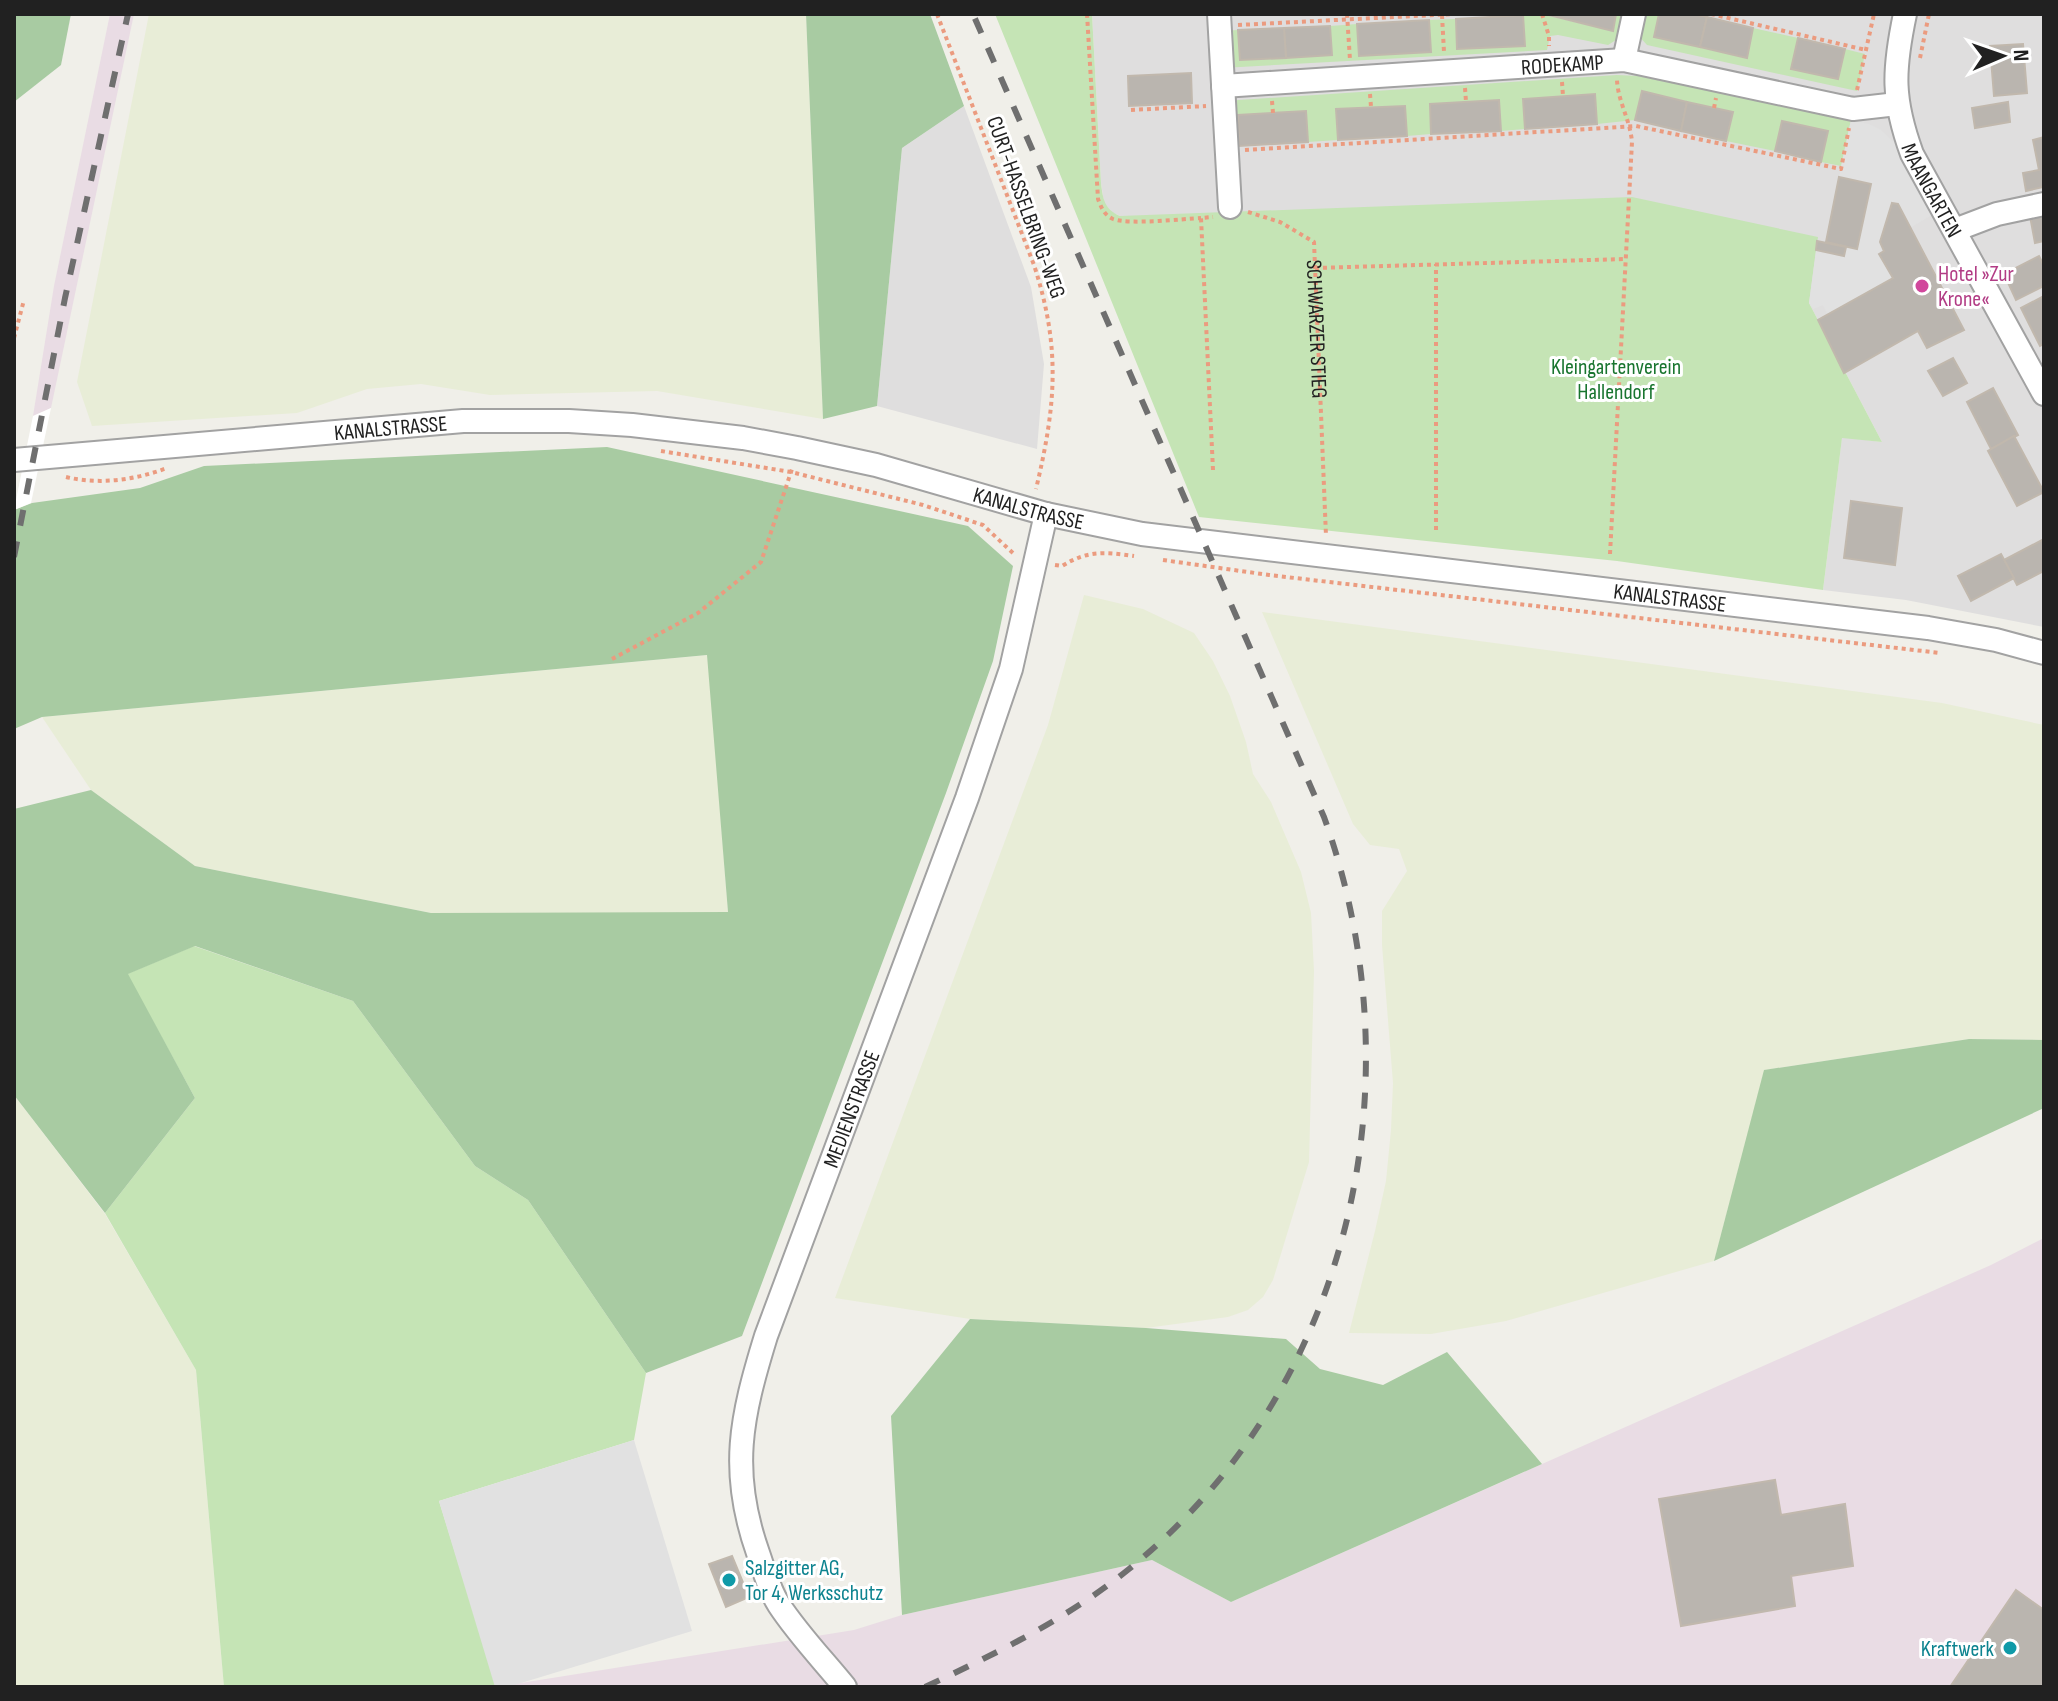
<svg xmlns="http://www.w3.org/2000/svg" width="2058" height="1701" font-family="'Sofia Sans Condensed',sans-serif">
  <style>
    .residential { fill: #dfdede }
    .industrial { fill: #e9dce4 }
    .farmland { fill: #e8edd7 }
    .grass { fill: #c5e4b5 }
    .forest { fill: #a8cba2 }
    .parking { fill: #e1e1e1 }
    .pier { fill: #fff }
    .building { fill: #bab5af; stroke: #c1b8ad; stroke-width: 2 }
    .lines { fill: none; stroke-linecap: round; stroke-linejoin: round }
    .minor-casing { stroke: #a2a2a2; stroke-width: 26 }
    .path { stroke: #eb9b7f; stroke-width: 4; stroke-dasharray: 4 4; stroke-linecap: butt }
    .minor { stroke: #fff; stroke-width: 22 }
    .rail { stroke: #6f6f6f; stroke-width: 6; stroke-dasharray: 16 16; stroke-linecap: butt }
    .hotel-dot { fill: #d1479c; stroke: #fff; stroke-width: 3 }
    .culture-dot { fill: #0f9aa8; stroke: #fff; stroke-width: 3 }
    .labels { text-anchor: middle; stroke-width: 6; stroke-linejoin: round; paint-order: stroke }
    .street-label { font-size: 22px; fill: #212121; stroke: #fff }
    .hotel-label { font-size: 22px; fill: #b23c85; stroke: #fff; text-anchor: start }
    .park-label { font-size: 22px; fill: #19752f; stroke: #fff }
    .culture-label { font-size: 22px; fill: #0d838f; stroke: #fff; text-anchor: start }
  </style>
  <rect width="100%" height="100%" fill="#f0efe9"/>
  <g class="residential">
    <polygon points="1092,14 2044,14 2044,627 1906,600 1823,590 1842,437 1882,442 1809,303 1151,216 1120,216 1111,212 1104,203 1101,183"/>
    <polygon points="964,106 1031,287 1044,364 1037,449 877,406 902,148"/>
  </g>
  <g class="industrial">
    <polygon points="110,14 134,14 51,408 33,416 54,286"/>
    <polygon points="2044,1238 2044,1687 496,1687 854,1630 902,1615 1152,1560 1231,1602 1991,1265"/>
  </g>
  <g class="farmland">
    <polygon points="149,14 806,14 823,419 657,391 490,395 421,384 367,389 297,413 92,426 77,382"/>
    <polygon points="1084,595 1143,609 1194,633 1213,661 1230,696 1246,742 1253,774 1271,802 1301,872 1311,913 1314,971 1309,1162 1273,1280 1263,1297 1248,1310 1228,1317 1146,1328 970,1319 835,1298 1048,725"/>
    <polygon points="1262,612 1942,703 2044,725 2044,1040 1969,1039 1765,1070 1714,1261 1506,1321 1431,1334 1349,1333 1375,1231 1386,1181 1391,1130 1393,1083 1382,945 1382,911 1407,871 1399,849 1370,845 1353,824"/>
    <polygon points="708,655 728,913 431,913 195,866 91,790 42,717"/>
    <polygon points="14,1095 105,1214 196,1370 224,1687 14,1687"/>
  </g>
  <g class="grass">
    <path d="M995 14H1092L1101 183C1103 199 1104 209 1120 216L1632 197 1818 237 1809 303 1882 442 1842 438 1823 590 1617 561 1199 517Z"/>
    <polygon points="1616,14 1622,14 1616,40 1608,45 1558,35 1550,36 1547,50 1222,68 1220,31 1238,30 1240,60 1331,55 1330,26 1357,24 1359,55 1429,20 1456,19 1458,49 1524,46 1523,15 1545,15 1612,31"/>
    <polygon points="1643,14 1659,14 1654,37 1746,58 1753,28 1798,38 1791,69 1837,79 1845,49 1865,54 1857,91 1647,45 1638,35"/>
    <polygon points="1617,75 1638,76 1851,120 1841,166 1821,162 1828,132 1782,121 1775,151 1726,141 1732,112 1642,91 1635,120 1597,124 1595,95 1523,99 1525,129 1501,131 1430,104 1431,134 1407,136 1405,106 1337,109 1338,140 1308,142 1306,111 1238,115 1239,146 1227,147 1224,101"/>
    <polygon points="194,946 353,1001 475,1166 528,1200 646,1373 634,1440 439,1501 497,1687 224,1687 196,1370 105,1213 195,1098 127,974"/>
  </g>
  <g class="forest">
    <polygon points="14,14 71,14 61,65 14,102"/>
    <polygon points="806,14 930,14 964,106 902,148 877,406 823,419"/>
    <polygon points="607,447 968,526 1013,566 993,661 946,793 742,1336 646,1373 528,1200 475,1166 353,1001 195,946 128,974 195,1098 105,1213 14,1095 14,809 91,790 195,866 431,913 728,912 707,655 42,717 14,729 14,510 32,503 140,488 204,466"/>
    <polygon points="1969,1039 2044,1040 2044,1108 1714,1261 1764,1070"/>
    <polygon points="970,1319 1146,1328 1286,1339 1320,1369 1383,1385 1447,1352 1542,1464 1231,1602 1152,1560 902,1615 891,1416"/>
  </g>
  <g class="parking">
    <polygon points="1851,120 1869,124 1881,130 1895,143 1907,159 1935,213 1910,228 1898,204 1892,203 1880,242 1884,251 1880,254 1893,278 1828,316 1823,305 1813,309 1809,303 1816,250 1843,256 1846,247 1857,248 1871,184 1839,177"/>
    <polygon points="634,1440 692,1631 508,1687 495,1687 439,1501"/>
  </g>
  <polygon class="pier" points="51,408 31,503 14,510 33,416"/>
  <g class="building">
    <polygon points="1545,14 1616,14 1613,31"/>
    <polygon points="1659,14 1692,14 1707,17 1700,47 1654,37"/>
    <polygon points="1523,15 1525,46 1457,49 1456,19"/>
    <polygon points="1707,17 1753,28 1747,58 1700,47"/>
    <polygon points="1429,20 1431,52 1359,56 1357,24"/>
    <polygon points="1330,26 1332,55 1286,58 1284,28"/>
    <polygon points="1284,28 1286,58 1240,60 1238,30"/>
    <polygon points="1798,38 1845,49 1838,79 1791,69"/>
    <polygon points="2023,44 2027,93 1994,96 1990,46"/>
    <polygon points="1191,73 1192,103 1129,106 1128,76"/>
    <polygon points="1642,91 1687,102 1681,131 1635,120"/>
    <polygon points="1595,94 1597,124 1525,129 1523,99"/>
    <polygon points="1499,100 1501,131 1431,134 1430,104"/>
    <polygon points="1687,102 1733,112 1726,141 1681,131"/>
    <polygon points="2008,102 2010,122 1975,128 1972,108"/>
    <polygon points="1405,106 1407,136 1338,140 1336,109"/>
    <polygon points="1306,111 1308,142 1239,146 1238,115"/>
    <polygon points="1782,121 1828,131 1821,162 1775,151"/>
    <polygon points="2044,137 2044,190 2043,187 2026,191 2023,173 2039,170 2033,140"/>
    <polygon points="1839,177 1871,184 1857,249 1826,242"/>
    <polygon points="1892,203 1898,204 1964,330 1927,348 1918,331 1844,373 1818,320 1893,278 1879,254 1884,251 1880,242"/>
    <polygon points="2044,213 2044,241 2035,243 2030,216"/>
    <polygon points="1817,241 1846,247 1844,256 1816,250"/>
    <polygon points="2039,256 2044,266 2044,286 2016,300 2004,274"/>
    <polygon points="2044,296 2044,344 2040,346 2021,308"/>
    <polygon points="1953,358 1967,383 1943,396 1928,371"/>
    <polygon points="1993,388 2018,435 1991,449 1967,402"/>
    <polygon points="2014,436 2044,492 2017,506 1988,451"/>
    <polygon points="1851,501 1902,508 1895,565 1844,558"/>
    <polygon points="2044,539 2044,571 2017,585 2004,560"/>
    <polygon points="2001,554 2014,578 1971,601 1958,576"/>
    <polygon points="1775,1480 1781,1515 1845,1504 1853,1566 1791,1576 1795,1606 1681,1626 1659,1499"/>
    <polygon points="732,1556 749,1597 726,1607 709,1564"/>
    <polygon points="2016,1590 2044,1610 2044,1687 1950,1687"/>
  </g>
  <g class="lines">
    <g class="minor-casing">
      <g id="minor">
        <polyline points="1219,14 1230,207"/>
        <path id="s2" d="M1905 14C1893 71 1892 99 1912 154L2044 394"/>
        <polyline points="1624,60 1634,14"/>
        <path id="s3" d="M1223 86 1624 60 1853 109 1897 104"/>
        <polyline points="1955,230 1997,214 2044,204"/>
        <path id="s4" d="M14 460 463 421H569L632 425 743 438 797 448 876 465 1046 514 1142 534 1928 628 1996 640 2044 653"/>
        <path id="s5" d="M845 1687C823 1660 798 1634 779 1605 769 1590 764 1570 758 1553 729 1471 741 1417 766 1336L967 798 1011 669 1046 514"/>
      </g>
    </g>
    <g class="path">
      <path d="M937 14 1034 265C1061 348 1056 405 1036 489"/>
      <path d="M1087 14 1098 199C1101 207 1104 215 1113 219 1129 225 1182 219 1201 218"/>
      <polyline points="1347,14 1350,60"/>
      <polyline points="1542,14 1549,36 1549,46"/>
      <polyline points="1711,14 1866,50"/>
      <polyline points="1442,15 1444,52"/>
      <polyline points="1238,25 1454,14"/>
      <polyline points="1920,58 1929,14"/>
      <polyline points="1562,82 1563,96"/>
      <polyline points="1465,88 1466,102"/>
      <polyline points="1857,90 1874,14"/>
      <polyline points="1370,94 1371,107"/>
      <polyline points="1272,101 1273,113"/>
      <polyline points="1714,108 1716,98"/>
      <polyline points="1131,110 1206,106"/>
      <polyline points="1245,150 1636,126 1841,169 1849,128"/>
      <path id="s1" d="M1248 212 1280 222 1314 242 1326 536"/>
      <polyline points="1315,268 1625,259"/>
      <polyline points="14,338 24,300"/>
      <polyline points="661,451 791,472 923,505 983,525 1015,555"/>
      <polyline points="1213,470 1201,218 1213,217"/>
      <path d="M66 477C100 485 135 480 167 468"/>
      <polyline points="1436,530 1436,264"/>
      <path d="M1610 554 1632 142C1630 119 1618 102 1617 80"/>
      <polyline points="1163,560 1269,575 1940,653"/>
      <path d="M1055 565 1062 566C1088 550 1105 552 1134 556"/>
      <polyline points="612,659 698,613 761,562 792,469"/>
    </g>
    <use href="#minor" class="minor"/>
    <g class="rail">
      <polyline points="14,557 65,298 128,14"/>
      <path d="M925 1687C997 1653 1067 1619 1129 1569 1352 1389 1419 1081 1324 817L973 14"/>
    </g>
  </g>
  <circle class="hotel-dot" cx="1922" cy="286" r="8"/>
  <g class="culture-dot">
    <circle cx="729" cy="1580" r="8"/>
    <circle cx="2010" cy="1648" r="8"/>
  </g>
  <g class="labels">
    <g class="street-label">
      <text dy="8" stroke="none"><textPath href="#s3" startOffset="340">RODEKAMP</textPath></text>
      <text dy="8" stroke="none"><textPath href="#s2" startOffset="184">MAANGARTEN</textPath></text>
      <text transform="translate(1027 207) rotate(70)" y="8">CURT-HASSELBRING-WEG</text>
      <text dy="8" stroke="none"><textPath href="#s1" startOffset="160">SCHWARZER STIEG</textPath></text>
      <text dy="8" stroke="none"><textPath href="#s4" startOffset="378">KANALSTRASSE</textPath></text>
      <text dy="8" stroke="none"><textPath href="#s4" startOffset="1026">KANALSTRASSE</textPath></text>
      <text dy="8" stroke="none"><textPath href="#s4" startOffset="1674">KANALSTRASSE</textPath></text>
      <text dy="8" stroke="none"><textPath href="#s5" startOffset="626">MEDIENSTRASSE</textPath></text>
    </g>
    <g class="hotel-label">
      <text x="1938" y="281">Hotel »Zur<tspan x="1938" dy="25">Krone«</tspan></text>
    </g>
    <g class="park-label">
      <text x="1616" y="374">Kleingartenverein<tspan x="1616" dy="25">Hallendorf</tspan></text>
    </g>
    <g class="culture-label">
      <text x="745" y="1575">Salzgitter AG,<tspan x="745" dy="25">Tor 4, Werksschutz</tspan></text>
      <text x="1994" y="1656" text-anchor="end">Kraftwerk</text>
    </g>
  </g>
  <rect width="2058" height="1701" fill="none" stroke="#212121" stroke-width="32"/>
  <g transform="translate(2002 56) rotate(88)" stroke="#ffffff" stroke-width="6" paint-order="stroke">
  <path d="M0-6L14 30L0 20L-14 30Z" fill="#212121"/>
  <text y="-12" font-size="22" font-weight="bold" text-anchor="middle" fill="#212121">N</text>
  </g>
</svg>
